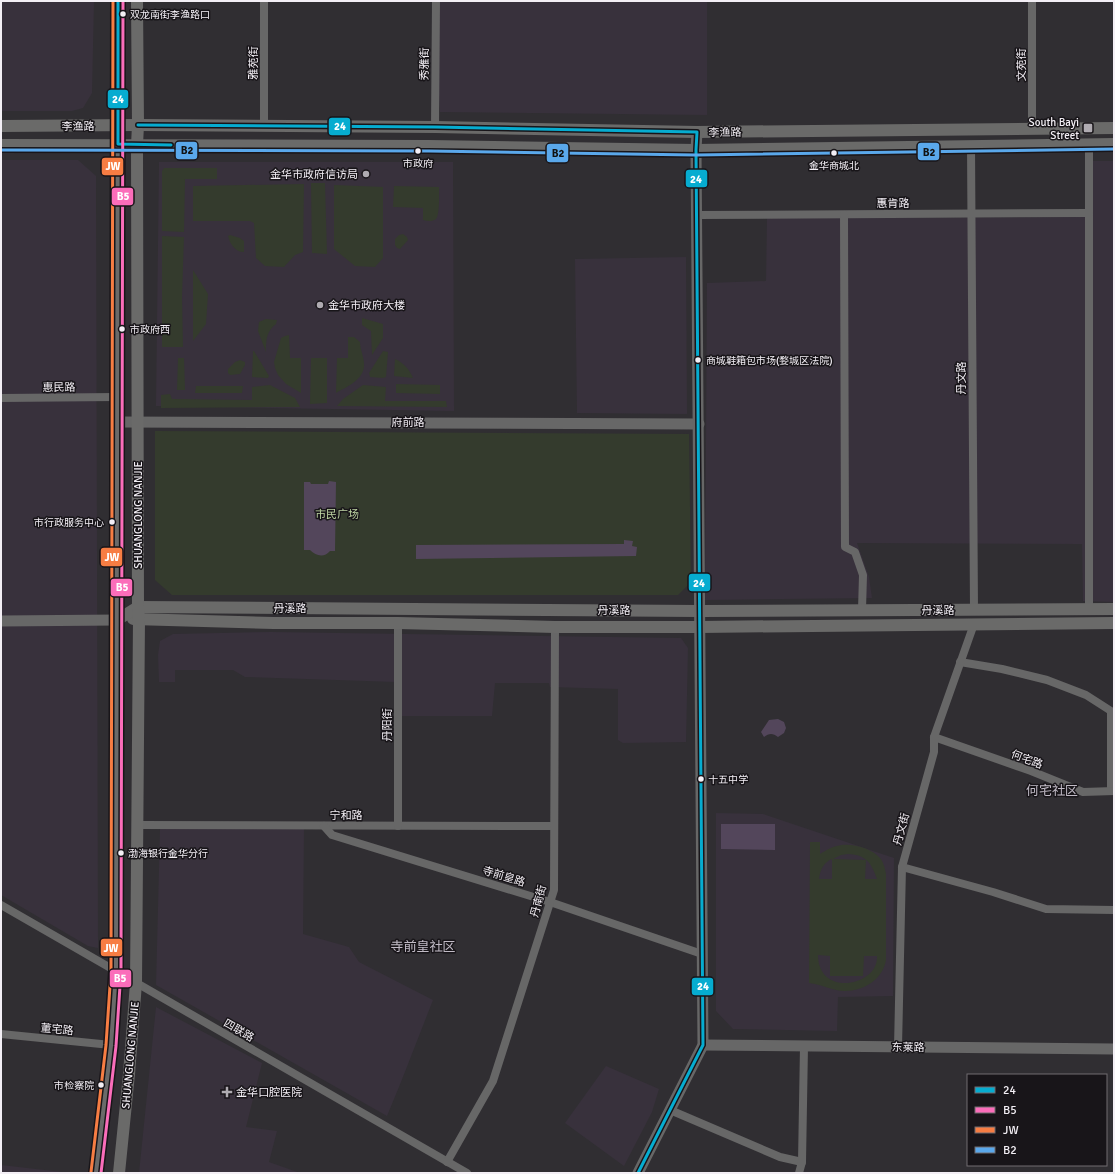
<svg xmlns="http://www.w3.org/2000/svg" width="1115" height="1174" font-family="Signika,'Noto Sans SC',sans-serif">
  <style>
    .built { fill: #38313c }
    .green { fill: #343b2d; fill-rule: evenodd }
    .water { fill: #53465b }
    .lines { fill: none; stroke-linecap: round; stroke-linejoin: round }
    .minor { stroke: #676767; stroke-width: 8 }
    .tertiary { stroke: #676767; stroke-width: 11 }
    .secondary { stroke: #6a6a69; stroke-width: 12 }
    .bus-1-casing { stroke: #181519; stroke-width: 6 }
    .bus-2-casing { stroke: #181519; stroke-width: 6 }
    .bus-3-casing { stroke: #181519; stroke-width: 6 }
    .bus-4-casing { stroke: #181519; stroke-width: 6 }
    .bus-1 { stroke: #06acd0; stroke-width: 3 }
    .bus-2 { stroke: #fb6dba; stroke-width: 3 }
    .bus-3 { stroke: #f77d43; stroke-width: 3 }
    .bus-4 { stroke: #5aa8eb; stroke-width: 3 }
    .bus-dot { fill: #f3eff5; stroke: #181519; stroke-width: 1.5 }
    .poi-dot { fill: #afabb1; stroke: #181519; stroke-width: 1.5 }
    .labels { text-anchor: middle; stroke-width: 3; stroke-linejoin: round; paint-order: stroke }
    .bus-label { font-size: 10px; fill: #f3eff5; stroke: #181519; text-anchor: start }
    .street-label { font-size: 11px; fill: #f3eff5; stroke: #181519 }
    .poi-label { font-size: 11px; fill: #f3eff5; stroke: #181519; text-anchor: end }
    .park-label { font-size: 11px; fill: #bed4a3; stroke: #181519 }
    .quarter-label { font-size: 13px; fill: #c1bbc6; stroke: #181519 }
    .line-badge { stroke: #181519; stroke-width: 1.5 }
    .badge-label { font-size: 11px; text-anchor: middle; font-weight: bold; fill: #fff }
    .pale-badge-label { font-size: 11px; text-anchor: middle; font-weight: bold; fill: #111 }
  </style>
  <rect width="100%" height="100%" fill="#302e32"/>
  <g class="built">
    <polygon points="1,1 94,1 92,93 83,108 72,111 1,111"/>
    <polygon points="433,1 707,1 707,115 440,112"/>
    <polygon points="1,160 78,160 96,176 98,948 88,946 1,895"/>
    <polygon points="1085,161 1114,161 1114,602 1083,601 1082,544 857,543 869,577 872,598 705,600 707,283 766,281 767,218 1086,217"/>
    <polygon points="159,162 453,162 454,411 156,406"/>
    <polygon points="686,257 687,414 577,413 575,259"/>
    <polygon points="271,632 681,638 688,648 686,742 623,743 618,740 618,689 550,687 549,683 495,683 492,716 395,716 396,682 245,677 233,670 175,670 175,682 159,682 158,655 160,641 173,634"/>
    <polygon points="716,813 763,814 894,858 893,996 838,997 837,1031 733,1029 716,1011"/>
    <polygon points="304,828 303,934 349,947 359,962 433,1000 401,1082 387,1116 156,985 160,829"/>
    <polygon points="156,1007 262,1063 246,1127 277,1131 269,1162 300,1173 139,1173"/>
    <polygon points="606,1066 659,1089 652,1112 624,1166 565,1123"/>
    <polygon points="1,1165 71,1173 1,1173"/>
  </g>
  <g class="green">
    <polygon points="164,168 217,168 217,179 185,179 184,232 162,231 162,171"/>
    <polygon points="311,183 325,183 327,254 312,253"/>
    <polygon points="304,184 303,252 295,255 284,267 265,266 256,258 254,223 250,221 193,221 193,186"/>
    <polygon points="334,185 383,187 383,258 375,267 355,266 334,249"/>
    <path d="M394 186 439 187C439 193 440 215 436 219 432 222 427 221 423 220V208L393 207Z"/>
    <polygon points="403,234 407,237 408,240 400,249 397,248 395,245 395,239 399,235"/>
    <path d="M230 235 240 238 244 241V252C235 252 230 244 228 236Z"/>
    <polygon points="162,236 184,237 182,296 183,347 162,347"/>
    <polygon points="193,270 208,294 206,324 193,341"/>
    <polygon points="362,318 383,324 383,338 372,355 371,331 362,325"/>
    <path d="M266 319 277 320 276 324C266 332 266 340 266 352L258 331 259 322Z"/>
    <polygon points="289,335 290,358 301,358 301,393 286,384 278,375 275,368 274,362 281,338 285,336"/>
    <path d="M348 337H354L360 342C360 350 365 359 364 367 362 381 346 387 336 393L337 358H348Z"/>
    <polygon points="253,351 254,351 269,376 268,378 252,377"/>
    <polygon points="383,351 388,352 386,377 383,378 370,377 369,373"/>
    <polygon points="178,358 184,358 185,390 177,390"/>
    <polygon points="311,358 327,358 327,403 310,404"/>
    <path d="M395 359C404 363 409 369 413 378L394 376Z"/>
    <polygon points="240,360 245,362 245,365 240,374 230,375 228,373 228,369 235,362"/>
    <polygon points="396,384 440,385 440,394 396,393"/>
    <polygon points="270,385 295,398 300,407 161,408 161,395 170,394 172,399 252,400 252,387"/>
    <polygon points="363,385 386,387 385,401 446,401 447,407 337,406 343,399"/>
    <polygon points="196,386 243,386 242,393 195,393"/>
    <polygon points="155,431 689,434 691,582 678,595 172,595 155,580"/>
    <path d="M810 842H820V854C825 851 831 847 837 846 850 842 872 848 881 859 884 864 885 869 886 874V960C883 979 864 991 845 991 833 991 821 984 809 983ZM848 854C867 855 871 863 877 879H865L866 860 833 859 841 855ZM832 859V879H819C820 870 824 862 832 859ZM818 955 830 956V976H863L864 956H877C879 986 818 998 818 955Z"/>
  </g>
  <g class="water">
    <path d="M329 481 336 482 335 551H330C324 558 316 556 310 550H304V482H310L311 484H328Z"/>
    <polygon points="624,540 633,541 632,546 637,547 636,556 416,559 416,545 624,544"/>
    <path d="M778 719 784 722 786 728 784 733 778 737C773 733 769 733 764 737L761 732 769 720Z"/>
    <polygon points="721,824 775,824 775,850 721,849"/>
  </g>
  <g class="lines">
    <g class="minor">
      <polyline points="264,1 264,126"/>
      <polyline points="1032,1 1032,129"/>
      <polyline points="435,127 436,1"/>
      <polyline points="1089,144 1089,609"/>
      <polyline points="971,146 974,609"/>
      <polyline points="697,215 1089,213"/>
      <polyline points="844,215 845,547 855,552 863,575 862,610"/>
      <polyline points="1,398 117,397"/>
      <polyline points="960,662 1002,669 1047,680 1086,695 1111,711 1111,791"/>
      <polyline points="934,737 1031,771 1083,792 1114,791"/>
      <polyline points="137,825 554,826"/>
      <polyline points="324,826 332,835 550,902 702,954"/>
      <polyline points="398,826 398,623"/>
      <polyline points="902,867 993,892 1046,909 1114,910"/>
      <polyline points="1,905 467,1173"/>
      <polyline points="1,1034 111,1045"/>
      <polyline points="898,1047 902,867 934,752 934,737 974,624"/>
      <polyline points="670,1110 780,1157 802,1162"/>
      <polyline points="447,1162 493,1081 554,890 555,627"/>
      <polyline points="799,1173 802,1162 804,1046"/>
    </g>
    <g class="tertiary">
      <polyline points="117,422 699,424"/>
      <polyline points="1,621 117,620"/>
      <polyline points="703,1045 1114,1049"/>
      <polyline points="638,1173 703,1045 696,150 697,132"/>
    </g>
    <g class="secondary">
      <polyline points="1,126 138,125 435,127 697,132 1114,128"/>
      <polyline points="1,145 429,146 696,150 1114,144"/>
      <polyline points="133,619 274,623 398,623 555,627 699,627 1114,623"/>
      <polyline points="117,620 138,607 700,611 1114,609"/>
      <polyline points="96,1173 111,1045 116,971 118,1"/>
      <polyline points="119,1173 129,1074 136,983 139,619 138,607 137,145 138,125 137,1"/>
    </g>
    <g class="bus-1-casing">
      <g id="bus-1">
        <polyline points="118,1 118,144 171,145"/>
        <polyline points="138,125 435,127 697,132 696,150 703,1045 638,1173"/>
      </g>
    </g>
    <g class="bus-2-casing">
      <polyline id="bus-2" points="101,1173 116,1046 121,971 123,1"/>
    </g>
    <g class="bus-3-casing">
      <polyline id="bus-3" points="91,1172 106,1045 111,971 113,1"/>
    </g>
    <g class="bus-4-casing">
      <polyline id="bus-4" points="1,150 429,151 696,155 1114,149"/>
    </g>
    <use href="#bus-1" class="bus-1"/>
    <use href="#bus-2" class="bus-2"/>
    <use href="#bus-3" class="bus-3"/>
    <use href="#bus-4" class="bus-4"/>
  </g>
  <g class="bus-dot">
    <circle cx="123" cy="14" r="3.5"/>
    <circle cx="418" cy="151" r="3.5"/>
    <circle cx="834" cy="153" r="3.5"/>
    <circle cx="122" cy="329" r="3.5"/>
    <circle cx="698" cy="360" r="3.5"/>
    <circle cx="112" cy="522" r="3.5"/>
    <circle cx="701" cy="779" r="3.5"/>
    <circle cx="121" cy="853" r="3.5"/>
    <circle cx="101" cy="1085" r="3.5"/>
  </g>
  <g class="poi-dot">
    <rect x="1083" y="123" width="10" height="10" rx="2"/>
    <circle cx="366" cy="174" r="4"/>
    <circle cx="320" cy="305" r="4"/>
    <path d="M225 1086h4v4h4v4h-4v4h-4v-4h-4v-4h4z"/>
  </g>
  <g class="labels">
    <g class="bus-label">
      <text x="130" y="18">双龙南街李渔路口</text>
      <text x="418" y="167" text-anchor="middle">市政府</text>
      <text x="834" y="169" text-anchor="middle">金华商城北</text>
      <text x="130" y="333">市政府西</text>
      <text x="706" y="364">商城鞋箱包市场(婺城区法院)</text>
      <text x="104" y="526" text-anchor="end">市行政服务中心</text>
      <text x="708" y="783">十五中学</text>
      <text x="128" y="857">渤海银行金华分行</text>
      <text x="94" y="1089" text-anchor="end">市检察院</text>
    </g>
    <g class="street-label">
      <text transform="translate(253 63) rotate(-90)" y="4">雅苑街</text>
      <text transform="translate(424 64) rotate(-89)" y="4">秀雅街</text>
      <text transform="translate(1021 65) rotate(-90)" y="4">文苑街</text>
      <text x="78" y="130">李渔路</text>
      <text transform="translate(725 132) rotate(-1)" y="4">李渔路</text>
      <text x="893" y="207">惠肯路</text>
      <text transform="translate(961 378) rotate(-90)" y="4">丹文路</text>
      <text transform="translate(59 387) rotate(-1)" y="4">惠民路</text>
      <text x="408" y="426">府前路</text>
      <text transform="translate(138 515) rotate(-90)" y="4">SHUANGLONG NANJIE</text>
      <text x="290" y="612">丹溪路</text>
      <text x="614" y="614">丹溪路</text>
      <text x="938" y="614">丹溪路</text>
      <text transform="translate(387 725) rotate(-90)" y="4">丹阳街</text>
      <text transform="translate(1027 759) rotate(20)" y="4">何宅路</text>
      <text x="346" y="819">宁和路</text>
      <text transform="translate(901 829) rotate(-75)" y="4">丹文街</text>
      <text transform="translate(504 876) rotate(17)" y="4">寺前皇路</text>
      <text transform="translate(538 901) rotate(-75)" y="4">丹南街</text>
      <text transform="translate(57 1029) rotate(5)" y="4">董宅路</text>
      <text transform="translate(239 1030) rotate(30)" y="4">四联路</text>
      <text transform="translate(908 1047) rotate(1)" y="4">东莱路</text>
      <text transform="translate(130 1055) rotate(-85)" y="4">SHUANGLONG NANJIE</text>
    </g>
    <g class="poi-label">
      <text x="1079" y="126">South Bayi<tspan x="1079" dy="13">Street</tspan></text>
      <text x="358" y="178">金华市政府信访局</text>
      <text x="328" y="309" text-anchor="start">金华市政府大楼</text>
      <text x="236" y="1096" text-anchor="start">金华口腔医院</text>
    </g>
    <g class="park-label">
      <text x="337" y="518">市民广场</text>
    </g>
    <g class="quarter-label">
      <text x="1052" y="795">何宅社区</text>
      <text x="423" y="951">寺前皇社区</text>
    </g>
  </g>
  <g class="line-badge">
    <rect x="107" y="89" width="22" height="20" rx="4" fill="#06acd0"/>
    <rect x="328" y="117" width="23" height="19" rx="4" fill="#06acd0"/>
    <rect x="175" y="141" width="23" height="19" rx="4" fill="#5aa8eb"/>
    <rect x="917" y="142" width="23" height="19" rx="4" fill="#5aa8eb"/>
    <rect x="546" y="143" width="23" height="20" rx="4" fill="#5aa8eb"/>
    <rect x="101" y="157" width="23" height="19" rx="4" fill="#f77d43"/>
    <rect x="685" y="169" width="23" height="19" rx="4" fill="#06acd0"/>
    <rect x="111" y="187" width="23" height="19" rx="4" fill="#fb6dba"/>
    <rect x="100" y="547" width="23" height="20" rx="4" fill="#f77d43"/>
    <rect x="688" y="573" width="23" height="19" rx="4" fill="#06acd0"/>
    <rect x="110" y="578" width="23" height="19" rx="4" fill="#fb6dba"/>
    <rect x="100" y="938" width="23" height="19" rx="4" fill="#f77d43"/>
    <rect x="109" y="969" width="23" height="19" rx="4" fill="#fb6dba"/>
    <rect x="691" y="977" width="23" height="19" rx="4" fill="#06acd0"/>
  </g>
  <g class="badge-label">
    <text x="118" y="103">24</text>
    <text x="340" y="130">24</text>
    <text x="113" y="170">JW</text>
    <text x="696" y="183">24</text>
    <text x="123" y="200">B5</text>
    <text x="112" y="561">JW</text>
    <text x="699" y="587">24</text>
    <text x="122" y="591">B5</text>
    <text x="111" y="952">JW</text>
    <text x="120" y="982">B5</text>
    <text x="703" y="990">24</text>
  </g>
  <g class="pale-badge-label">
    <text x="187" y="154">B2</text>
    <text x="929" y="156">B2</text>
    <text x="558" y="157">B2</text>
  </g>
  <rect width="1115" height="1174" fill="none" stroke="#f3eff5" stroke-width="4"/>
  <rect x="967" y="1074" width="140" height="92" fill="#181519" stroke="#706c71"/>
  <rect x="975" y="1087" width="20" height="6" fill="#06acd0" stroke="#706c71"/>
  <text x="1003" y="1094" font-size="12" fill="#f3eff5">24</text>
  <rect x="975" y="1107" width="20" height="6" fill="#fb6dba" stroke="#706c71"/>
  <text x="1003" y="1114" font-size="12" fill="#f3eff5">B5</text>
  <rect x="975" y="1127" width="20" height="6" fill="#f77d43" stroke="#706c71"/>
  <text x="1003" y="1134" font-size="12" fill="#f3eff5">JW</text>
  <rect x="975" y="1147" width="20" height="6" fill="#5aa8eb" stroke="#706c71"/>
  <text x="1003" y="1154" font-size="12" fill="#f3eff5">B2</text>
</svg>
